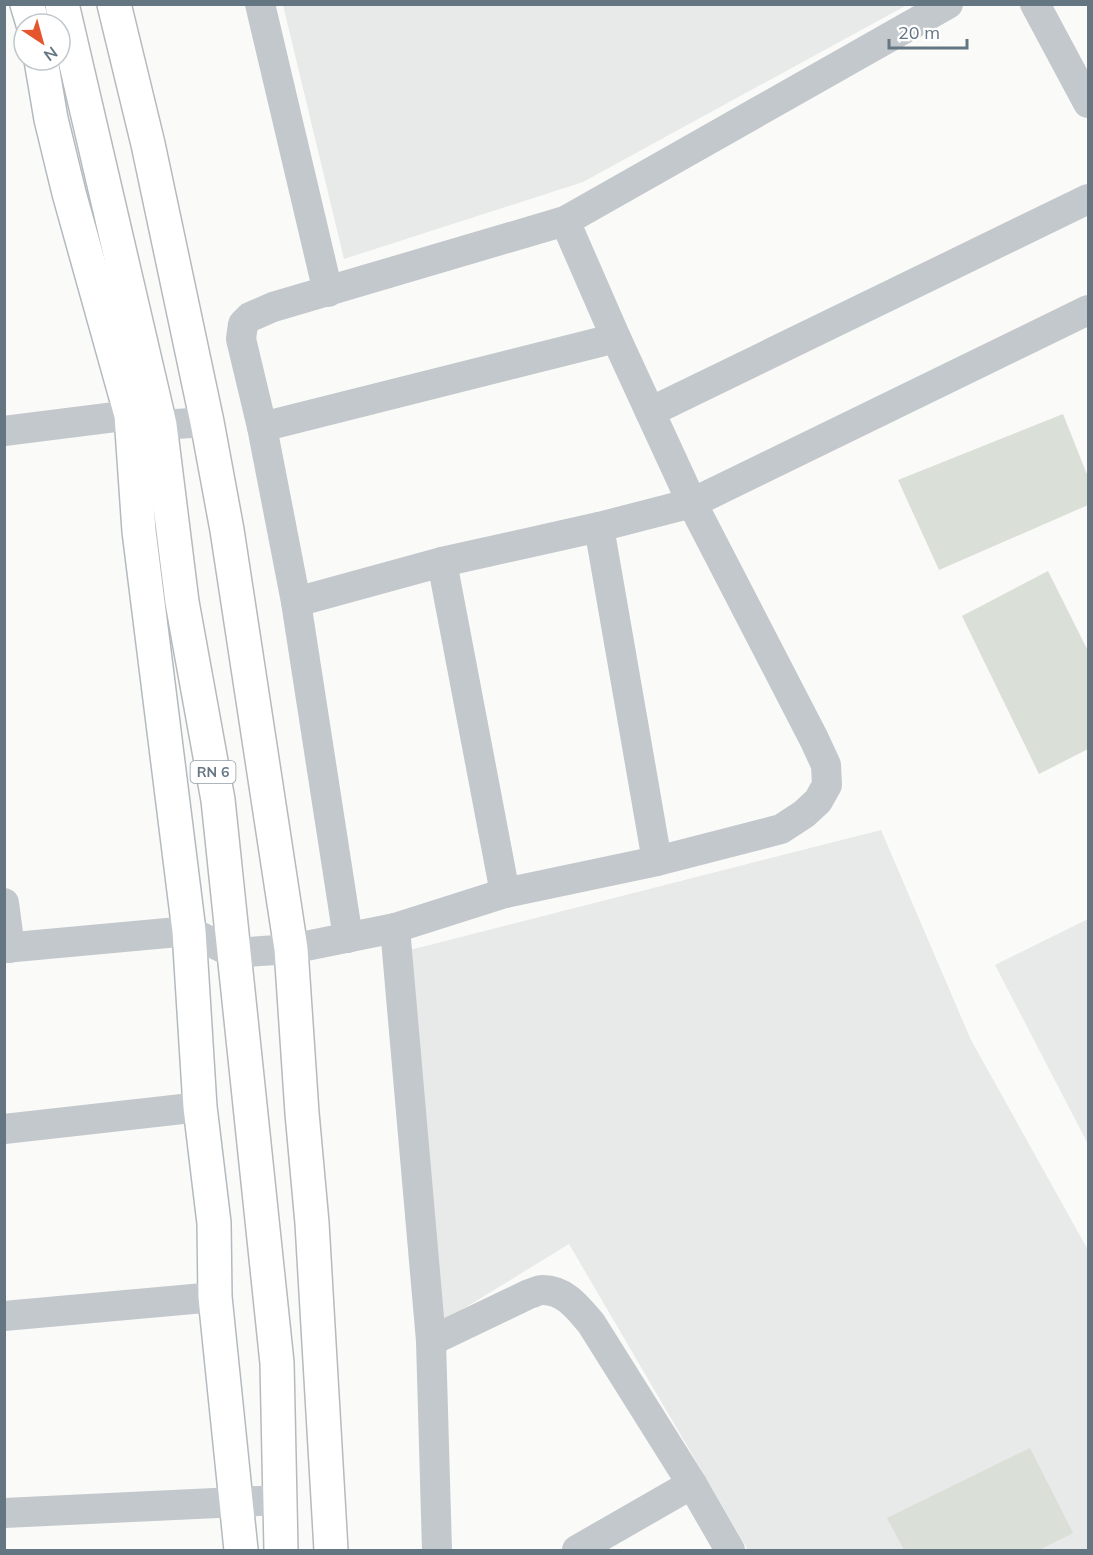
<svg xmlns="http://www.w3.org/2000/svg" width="1093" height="1555" font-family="Mulish,sans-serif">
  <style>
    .built { fill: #e8e9e9 }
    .green { fill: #dadfd7 }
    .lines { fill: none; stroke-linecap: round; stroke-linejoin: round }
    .secondary-casing { stroke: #b3babf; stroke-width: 36 }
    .primary-casing { stroke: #b5babe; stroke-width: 36 }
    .street { stroke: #c3c8cc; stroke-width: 30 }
    .secondary { stroke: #fff; stroke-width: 33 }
    .primary { stroke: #fff; stroke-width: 33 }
    .labels { text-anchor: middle; stroke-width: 6; stroke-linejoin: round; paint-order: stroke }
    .shield { fill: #fff; stroke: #939fa8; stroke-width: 1.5 }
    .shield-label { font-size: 14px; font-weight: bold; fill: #657683 }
  </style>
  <rect width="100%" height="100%" fill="#fafaf8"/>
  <g class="built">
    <polygon points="283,5 283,4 907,5 583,182 344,259"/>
    <polygon points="881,830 971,1040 1088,1250 1088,1550 748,1550 569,1244 437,1325 394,954"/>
    <polygon points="1088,919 1088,1144 995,965"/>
  </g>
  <g class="green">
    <polygon points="1063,414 1088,477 1088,505 939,570 898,480"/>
    <polygon points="1048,571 1088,651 1088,749 1039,774 962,616"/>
    <polygon points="1030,1448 1073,1533 1039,1550 904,1550 887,1518"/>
  </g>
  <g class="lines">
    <g class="secondary-casing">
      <g id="secondary">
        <polyline points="27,4 33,24"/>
        <polyline points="41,60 51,119 69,193 131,415 139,531 189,931 200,1107 214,1223 215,1297 241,1550"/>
      </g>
    </g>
    <g class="primary-casing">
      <g id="primary">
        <polyline points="62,4 160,425 182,602 218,800 277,1363 281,1550"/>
        <polyline points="114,4 148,144 207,422 227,530 291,949 302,1113 312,1223 331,1550"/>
      </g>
    </g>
    <g class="street">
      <polyline points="260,4 328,292"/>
      <polyline points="1035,4 1088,103"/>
      <polyline points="650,412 1088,199"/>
      <polyline points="262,427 616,338"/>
      <polyline points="4,431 131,415 160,425 207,422"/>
      <polyline points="599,527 657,861"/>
      <polyline points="442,562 505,893"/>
      <polyline points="296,602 442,562 599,527 692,503 616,338 565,221"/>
      <polyline points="4,903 10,948"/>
      <polyline points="395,928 431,1341 437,1550"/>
      <polyline points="348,938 296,602 262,427 241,339 243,324 250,317 273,307 565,221 948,4"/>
      <polyline points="4,948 189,931 233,953 291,949 395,928 505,893 657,861 781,829 804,814 818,801 827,785 826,765 814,739 692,503 1088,310"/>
      <polyline points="4,1129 200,1107"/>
      <polyline points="4,1316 215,1297"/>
      <path d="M431 1341 529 1294C533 1293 538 1290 543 1290 565 1290 578 1308 591 1323L692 1484 730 1550"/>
      <polyline points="4,1513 280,1500"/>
      <polyline points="577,1550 692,1484"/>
    </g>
    <use href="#secondary" class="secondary"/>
    <use href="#primary" class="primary"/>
  </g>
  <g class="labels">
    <rect class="shield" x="190.5" y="761" width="45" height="22" rx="4.5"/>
    <g class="shield-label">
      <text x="213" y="777">RN 6</text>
    </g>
  </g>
  <rect width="1093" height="1555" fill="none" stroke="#657683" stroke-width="12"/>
  <g transform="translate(42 42) rotate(144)"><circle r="28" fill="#ffffff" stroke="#c1c8cd" stroke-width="1.5"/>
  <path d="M0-4.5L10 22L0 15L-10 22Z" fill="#e4572e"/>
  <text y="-9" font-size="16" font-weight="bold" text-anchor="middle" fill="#657683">N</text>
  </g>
  <path d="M889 39v9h78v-9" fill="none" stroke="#657683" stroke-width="3"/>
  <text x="898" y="39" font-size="18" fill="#657683" stroke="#ffffff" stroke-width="4.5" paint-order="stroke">20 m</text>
</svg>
